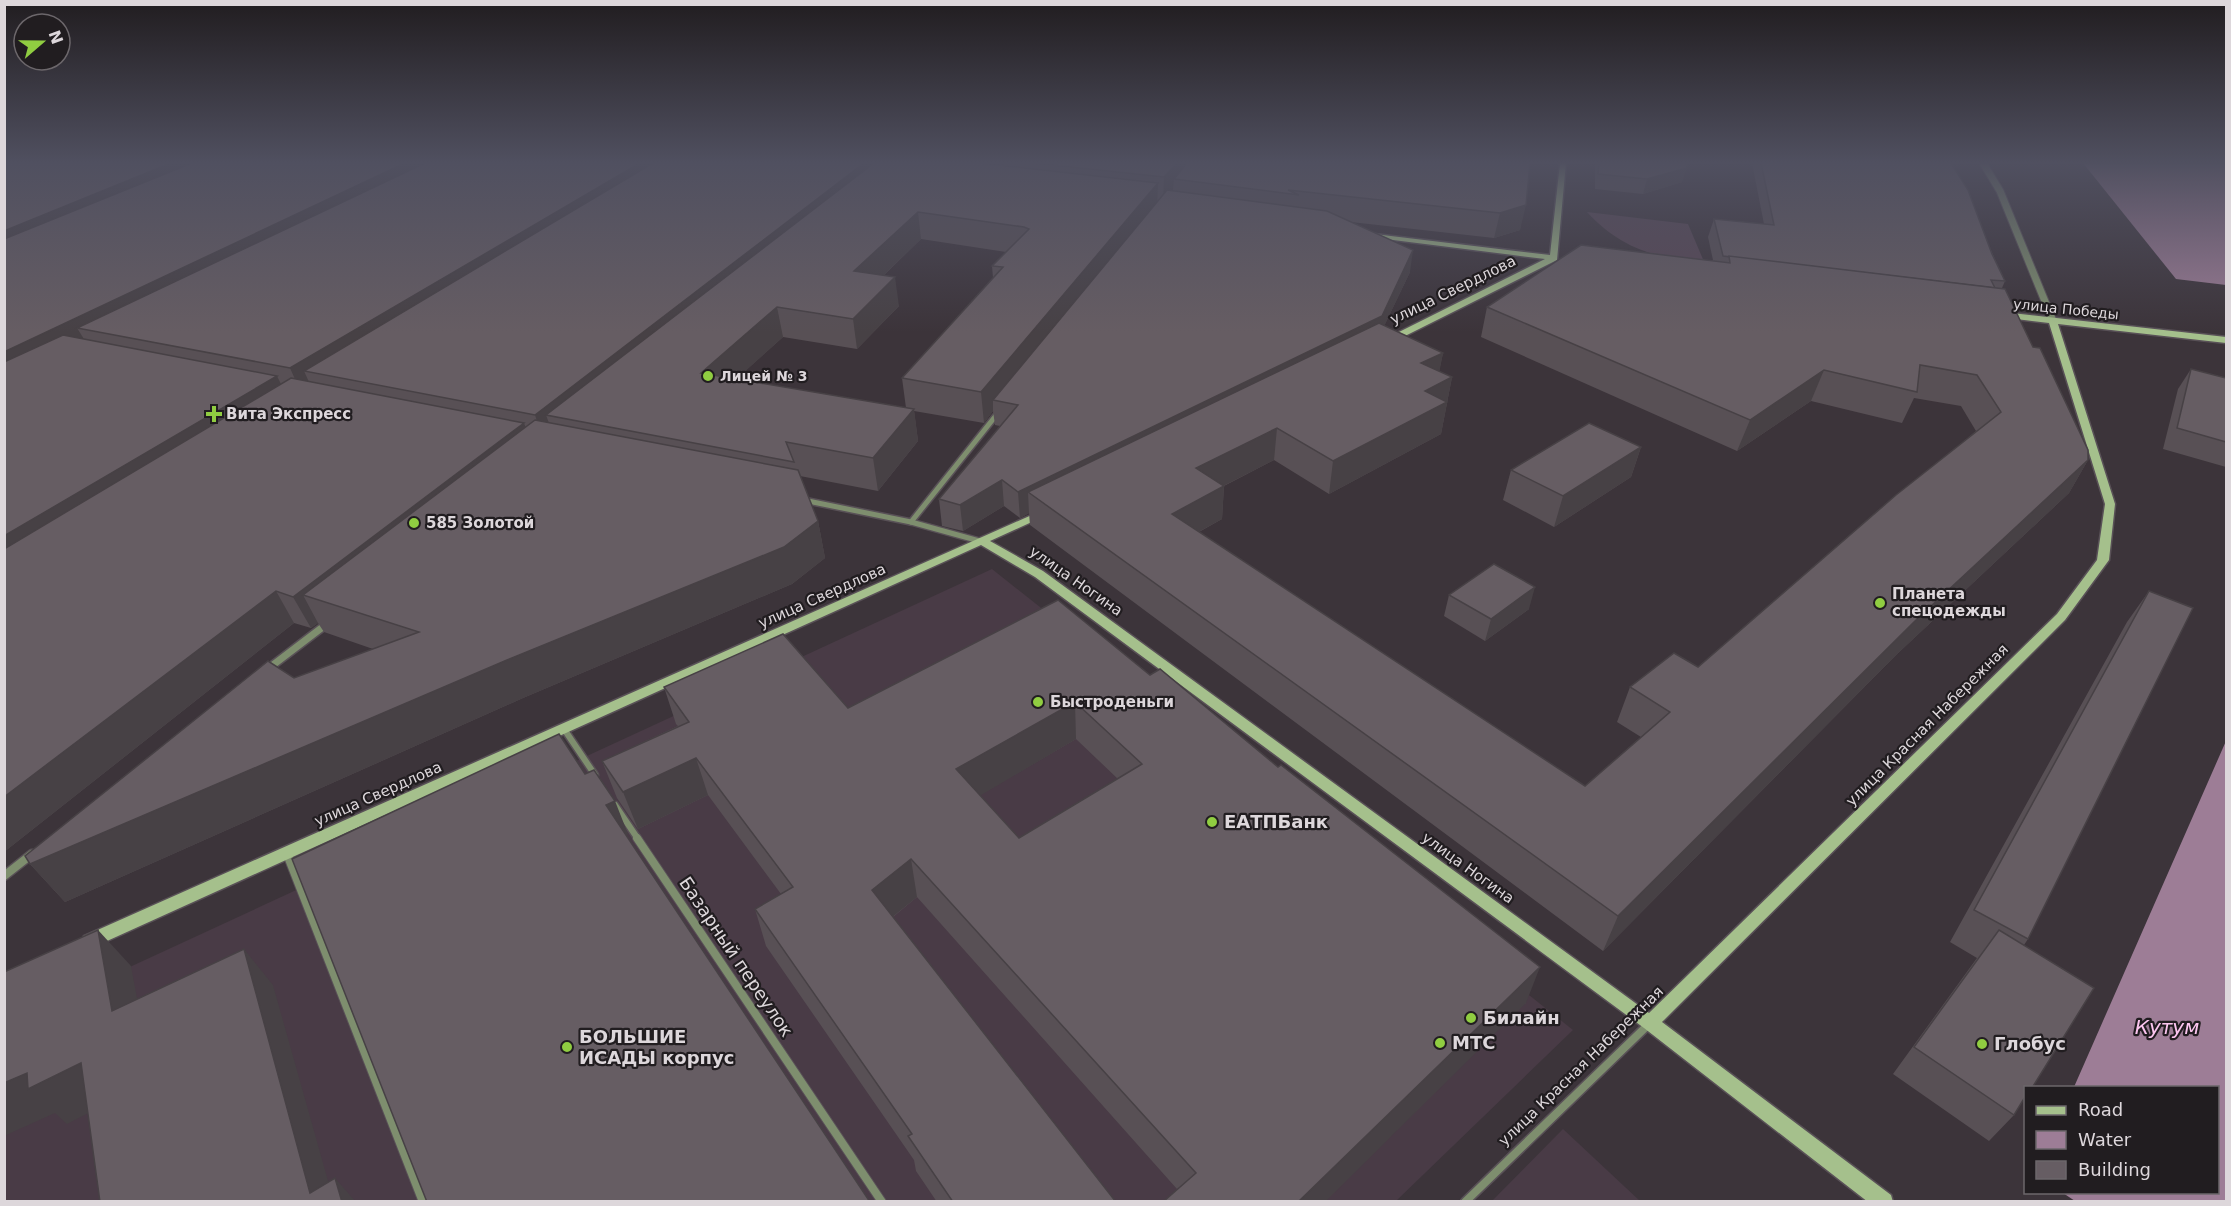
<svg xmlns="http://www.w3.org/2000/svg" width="2231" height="1206" font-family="'DejaVu Sans',sans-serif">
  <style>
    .built { fill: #493b46 }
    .green { fill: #594755 }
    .water { fill: #9d7d96 }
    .pier { fill: #3c343a }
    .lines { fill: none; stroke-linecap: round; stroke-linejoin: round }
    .pedestrian-far1-casing { stroke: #595157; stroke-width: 9 }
    .pedestrian-casing { stroke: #595157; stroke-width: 10 }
    .minor-far2-casing { stroke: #595157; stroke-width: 8 }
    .minor-far1-casing { stroke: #595157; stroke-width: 10 }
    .minor-casing { stroke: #595157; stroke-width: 11 }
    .tertiary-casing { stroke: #595157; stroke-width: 9 }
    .secondary-casing { stroke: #595157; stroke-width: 3 }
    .pedestrian-far1 { stroke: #7e8e6e; stroke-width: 6 }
    .pedestrian { stroke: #7e8e6e; stroke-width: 8 }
    .minor-far2 { stroke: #7e8e6e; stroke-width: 5 }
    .minor-far1 { stroke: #7e8e6e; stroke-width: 7 }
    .minor { stroke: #7e8e6e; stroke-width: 8 }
    .tertiary { stroke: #7e8e6e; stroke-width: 7 }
    .secondary { fill: #a5c08c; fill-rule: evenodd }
    .wall { fill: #585055; fill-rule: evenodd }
    .shaded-wall { fill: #474145 }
    .building { fill: #665d63; stroke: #474145; stroke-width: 1.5; fill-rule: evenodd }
    .poi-dot { fill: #90cd41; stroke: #211d20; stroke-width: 2 }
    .labels { text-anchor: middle; stroke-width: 4.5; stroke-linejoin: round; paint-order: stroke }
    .far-street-label { font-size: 14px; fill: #ddd7db; stroke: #211d20 }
    .far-poi-label { font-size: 14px; font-weight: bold; fill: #ddd7db; stroke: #211d20; text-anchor: start }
    .street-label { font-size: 15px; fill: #ddd7db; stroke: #211d20 }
    .poi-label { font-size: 15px; font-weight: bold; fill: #ddd7db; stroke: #211d20; text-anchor: start }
    .near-poi-label { font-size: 18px; font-weight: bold; fill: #ddd7db; stroke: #211d20; text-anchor: start }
    .near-street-label { font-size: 18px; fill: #ddd7db; stroke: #211d20 }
    .near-water-label { font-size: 20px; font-style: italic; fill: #fdc6f0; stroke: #211d20 }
  </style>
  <rect width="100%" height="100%" fill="#3c343a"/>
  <g class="built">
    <polygon points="992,569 1573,1030 1396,1201 5,1202 4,1025"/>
    <polygon points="1563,1129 1640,1201 1492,1201"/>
  </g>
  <path class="green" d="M1587 212 1688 224 1705 264C1656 258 1621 249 1587 212Z"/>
  <g class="water">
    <polygon points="2083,163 2226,163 2226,285 2176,279"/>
    <polygon points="2226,741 2226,1201 2024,1202 2028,1192 2218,1192 2218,1088 2074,1087"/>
  </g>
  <polygon class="pier" points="2026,1191 2063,1193 2075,1201 2021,1202"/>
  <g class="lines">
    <g class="pedestrian-far1-casing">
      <g id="pedestrian-far1">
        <polyline points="564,729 595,775"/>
        <polyline points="615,805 638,839"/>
      </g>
    </g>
    <g class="pedestrian-casing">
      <g id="pedestrian">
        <polyline points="637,838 882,1202"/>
        <polyline points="287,854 423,1202"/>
      </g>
    </g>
    <g class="minor-far2-casing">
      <g id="minor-far2">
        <polyline points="803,500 911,522 983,542"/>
        <polyline points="911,522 998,413"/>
      </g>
    </g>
    <g class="minor-far1-casing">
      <polyline id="minor-far1" points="269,668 328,623"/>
    </g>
    <g class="minor-casing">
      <g id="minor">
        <polyline points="4,876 32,854"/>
        <polyline points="1465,1202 1650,1023"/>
      </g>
    </g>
    <g class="tertiary-casing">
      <polyline id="tertiary" points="1983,163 2000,191 2053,321"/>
    </g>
    <g class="secondary-casing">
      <g id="secondary">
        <polygon points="1560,163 1566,163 1557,260 1391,343 1385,343 1385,339 1545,259 1369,237 1366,237 1366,233 1550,255"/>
        <polygon points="2003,312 2226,337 2226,343 2058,324 2115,504 2109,560 2065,620 1662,1022 1891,1195 1893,1202 1868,1202 1644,1028 1035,577 981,545 96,946 90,948 84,946 82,941 84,936 1043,510 1048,513 1047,515 990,541 1043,571 1649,1013 2057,614 2097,560 2105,504 2049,323 2000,317 2000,313"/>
      </g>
    </g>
    <use href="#pedestrian-far1" class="pedestrian-far1"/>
    <use href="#pedestrian" class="pedestrian"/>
    <use href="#minor-far2" class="minor-far2"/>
    <use href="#minor-far1" class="minor-far1"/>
    <use href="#minor" class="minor"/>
    <use href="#tertiary" class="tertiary"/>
    <use href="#secondary" class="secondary"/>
  </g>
  <g class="wall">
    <path d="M4 163H1530L1520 230 1494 238 1351 222 1410 272 1384 326 1443 353 1439 371 1452 377 1441 434 1329 494 1274 460 1224 486 1222 519 1199 532 1585 786 1641 737 1617 722 1630 687 1698 667 1976 431 1961 406 1914 398 1902 423 1811 401 1737 451 1481 337 1487 307 1713 260 1708 237 1714 219 1764 224 1752 163H1951L2005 281 2002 288 2088 460 2069 493 1896 655 1603 951 1030 525 1029 513 1020 518 1004 506 963 531 942 526 939 499 1000 426 995 425 993 411 984 423 914 411 918 441 878 491 800 476 818 521 825 558 792 584 523 698 65 902 30 864 294 678 373 649 324 632 318 623 311 628 294 623 4 852ZM921 239 1006 252 992 266 993 278 902 378 906 408 736 379 783 337 857 349 899 306 883 276Z"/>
    <polygon points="1595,163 1686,163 1682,182 1643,194 1595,189"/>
    <polygon points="2191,369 2226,378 2226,467 2163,449 2178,389"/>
    <polygon points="1641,447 1631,477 1554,527 1503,500 1511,470"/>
    <polygon points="2149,591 2028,939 2024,945 2014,1115 1989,1141 1893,1074 1977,958 1950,942 2127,622"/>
    <polygon points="1449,595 1529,609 1485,641 1444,616"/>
    <path d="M1058 600 1526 1003 1177 1189 917 897 893 917 1116 1202H937L916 1171 914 1160 766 946 755 909 781 894 708 795 638 829 617 798 602 761 678 726 676 724 664 687 848 708ZM1076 739 1118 779 1019 838 980 795Z"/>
  </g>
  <g class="shaded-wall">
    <polygon points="171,163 238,163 4,263 4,231"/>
    <polygon points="405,163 462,163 77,328 89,347 4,389 4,352"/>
    <polygon points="640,163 684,163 304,371 313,391 303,397 290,368"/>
    <polygon points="864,163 878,163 546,415 554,437 545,445 535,415"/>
    <polygon points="1177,163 1197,163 1174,179 1173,190 1163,201 1164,177"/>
    <polygon points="1687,168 1682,182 1643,194 1647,179"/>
    <polygon points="1158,183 1157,209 993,400 993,411 984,423 981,392"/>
    <polygon points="1526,205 1520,230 1494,238 1500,213"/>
    <polygon points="918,212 921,239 858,300 854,271"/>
    <polygon points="1413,250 1410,272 1378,339 1028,492 1029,513 1020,518 1018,492"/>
    <polygon points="895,277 899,306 857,349 853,319"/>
    <polygon points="777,307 783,337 709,404 701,373"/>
    <polygon points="1443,353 1437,384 1421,363"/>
    <polygon points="1824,370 1811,401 1737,451 1750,420"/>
    <polygon points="277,376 291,404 4,581 4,536"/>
    <polygon points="1452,377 1441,434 1329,494 1333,461 1425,391"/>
    <polygon points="914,409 918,441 878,491 873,458"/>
    <polygon points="524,423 535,452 303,595 318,623 311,628 293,597"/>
    <polygon points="1277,428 1274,460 1194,501 1196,468"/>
    <polygon points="1641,447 1631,477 1554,527 1563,496"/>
    <polygon points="2088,460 2069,493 1896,655 1603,951 1618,916 1915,621"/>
    <polygon points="1002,480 1004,506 963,531 960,505"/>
    <polygon points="1224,486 1222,519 1171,547 1172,514"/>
    <polygon points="818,521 825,558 792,584 523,698 65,902 30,864"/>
    <polygon points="1535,587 1529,609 1485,641 1491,619"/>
    <polygon points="276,591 294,623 4,852 4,797"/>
    <polygon points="1075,702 1076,739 961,807 956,769"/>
    <polygon points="696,758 708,795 638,829 623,792"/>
    <polygon points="615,801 628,834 619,838 606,805"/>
    <polygon points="911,859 917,897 880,927 872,890"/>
    <polygon points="98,930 131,966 146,1046 112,1011"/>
    <polygon points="244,949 273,985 334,1202 310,1193"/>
    <polygon points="1540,967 1526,1003 1325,1202 1298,1202"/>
    <polygon points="81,1063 118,1098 67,1124 55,1113 4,1136 4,1083 27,1073"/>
    <polygon points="335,1178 356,1202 342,1202"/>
  </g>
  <g class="building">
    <polygon points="4,163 171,163 4,231"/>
    <polygon points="192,163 405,163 4,352 4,239"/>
    <polygon points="425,163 640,163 290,368 77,328"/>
    <polygon points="653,163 864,163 535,415 304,371"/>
    <polygon points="874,163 980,163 1158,183 981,392 902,378 1003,267 992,266 1029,229 1024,227 918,212 854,271 895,277 853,319 777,307 701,373 914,409 873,458 786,442 794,462 546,415"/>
    <polygon points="1033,163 1177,163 1164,177"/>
    <polygon points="1187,163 1530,163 1526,205 1500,213 1288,190 1299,195 1174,179"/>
    <polygon points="1599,163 1686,163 1687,168 1647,179 1598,174"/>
    <polygon points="1761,163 1951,163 1968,190 1992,254 2005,281 1991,280 1995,288 1723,256 1714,219 1774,225"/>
    <polygon points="1167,190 1327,211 1413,250 1382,316 1018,492 1002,480 960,505 939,499 1018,405 993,400"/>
    <polygon points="1581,245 1730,263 1729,256 2005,289 2033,347 2040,348 2088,450 2088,460 1915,621 1618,916 1028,492 1379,323 1443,353 1421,363 1452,377 1425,391 1447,402 1333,461 1277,428 1196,468 1224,486 1172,514 1585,786 1670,712 1630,687 1674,653 1698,667 1896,495 2001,412 1977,375 1920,365 1917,392 1824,370 1750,420 1487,307"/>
    <polygon points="63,335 277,376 4,536 4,362"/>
    <polygon points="2191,369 2226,378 2226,442 2177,428"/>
    <polygon points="291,378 524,423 293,597 276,591 4,797 4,549"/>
    <polygon points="535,420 798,470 818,521 784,547 507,660 30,864 25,856 268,661 294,678 419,632 303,595"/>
    <polygon points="1589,423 1641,447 1563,496 1511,470"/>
    <polygon points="1494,564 1535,587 1491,619 1449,595"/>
    <polygon points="2149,591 2193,608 2028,939 1974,910"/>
    <path d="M1058 600 1150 675 1160 669 1278 767 1281 765 1540 967 1298 1202H1163L1196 1173 911 859 872 890 1116 1202H953L908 1136 912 1134 755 909 793 887 696 758 623 792 602 761 689 722 664 687 783 634 848 708ZM1075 702 1142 764 1019 838 956 769Z"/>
    <polygon points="559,734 585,774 594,770 615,801 606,805 870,1202 427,1202 292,859"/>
    <polygon points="98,930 112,1011 244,949 310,1193 335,1178 342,1202 100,1202 81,1063 28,1089 27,1073 4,1083 4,972"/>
    <polygon points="1999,930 2094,988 2032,1088 2025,1088 2025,1097 2014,1115 1914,1047"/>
  </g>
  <linearGradient id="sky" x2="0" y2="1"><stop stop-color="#211d20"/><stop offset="0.49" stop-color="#505060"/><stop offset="1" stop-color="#505060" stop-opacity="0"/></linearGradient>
  <rect width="2231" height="332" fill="url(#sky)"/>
  <g class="poi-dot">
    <circle cx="708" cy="376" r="6"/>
    <path d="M211 405h6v6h6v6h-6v6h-6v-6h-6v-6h6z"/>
    <circle cx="414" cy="523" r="6"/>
    <circle cx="1880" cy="603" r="6"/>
    <circle cx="1038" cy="702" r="6"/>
    <circle cx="1212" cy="822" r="6"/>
    <circle cx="1471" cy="1018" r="6"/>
    <circle cx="1440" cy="1043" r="6"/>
    <circle cx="1982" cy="1044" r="6"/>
    <circle cx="567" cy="1047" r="6"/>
  </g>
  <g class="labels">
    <g class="far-street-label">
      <text transform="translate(2066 309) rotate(6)" y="5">улица Победы</text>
    </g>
    <g class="far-poi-label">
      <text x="720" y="381">Лицей № 3</text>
    </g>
    <g class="street-label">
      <text transform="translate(1453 290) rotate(-26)" y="5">улица Свердлова</text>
      <text transform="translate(1076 581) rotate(35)" y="5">улица Ногина</text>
      <text transform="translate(822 596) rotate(-24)" y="5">улица Свердлова</text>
      <text transform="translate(1927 725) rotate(-45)" y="5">улица Красная Набережная</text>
      <text transform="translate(378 794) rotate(-24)" y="5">улица Свердлова</text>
      <text transform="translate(1468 868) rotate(36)" y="5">улица Ногина</text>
      <text transform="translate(1581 1066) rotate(-44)" y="5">улица Красная Набережная</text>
    </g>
    <g class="poi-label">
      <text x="226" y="419">Вита Экспресс</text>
      <text x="426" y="528">585 Золотой</text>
      <text x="1892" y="599">Планета<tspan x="1892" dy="17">спецодежды</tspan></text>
      <text x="1050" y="707">Быстроденьги</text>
    </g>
    <g class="near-poi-label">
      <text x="1224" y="828">ЕАТПБанк</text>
      <text x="1483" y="1024">Билайн</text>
      <text x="579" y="1043">БОЛЬШИЕ<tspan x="579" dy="21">ИСАДЫ корпус</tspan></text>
      <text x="1452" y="1049">МТС</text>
      <text x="1994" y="1050">Глобус</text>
    </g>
    <g class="near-street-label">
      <text transform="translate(736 957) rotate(56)" y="6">Базарный переулок</text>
    </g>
    <g class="near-water-label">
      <text x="2167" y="1034">Кутум</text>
    </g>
  </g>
  <rect width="2231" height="1206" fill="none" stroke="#ddd7db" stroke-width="12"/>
  <rect x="2024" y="1086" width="195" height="108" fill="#211d20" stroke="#6c676b" stroke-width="1.5"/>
  <rect x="2036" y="1106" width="30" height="9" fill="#a5c08c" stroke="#6c676b" stroke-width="1.5"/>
  <text x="2078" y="1116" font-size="18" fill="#ddd7db">Road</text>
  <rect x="2036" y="1131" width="30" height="18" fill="#9d7d96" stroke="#6c676b" stroke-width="1.5"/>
  <text x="2078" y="1146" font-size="18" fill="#ddd7db">Water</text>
  <rect x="2036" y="1161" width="30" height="18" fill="#665d63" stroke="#6c676b" stroke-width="1.5"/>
  <text x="2078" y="1176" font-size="18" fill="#ddd7db">Building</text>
  <g transform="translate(42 42) rotate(70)"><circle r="28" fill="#211d20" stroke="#6c676b" stroke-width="1.5"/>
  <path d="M0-4.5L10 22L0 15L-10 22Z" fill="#90cd41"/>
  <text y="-9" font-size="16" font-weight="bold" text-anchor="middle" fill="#ddd7db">N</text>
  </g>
</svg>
